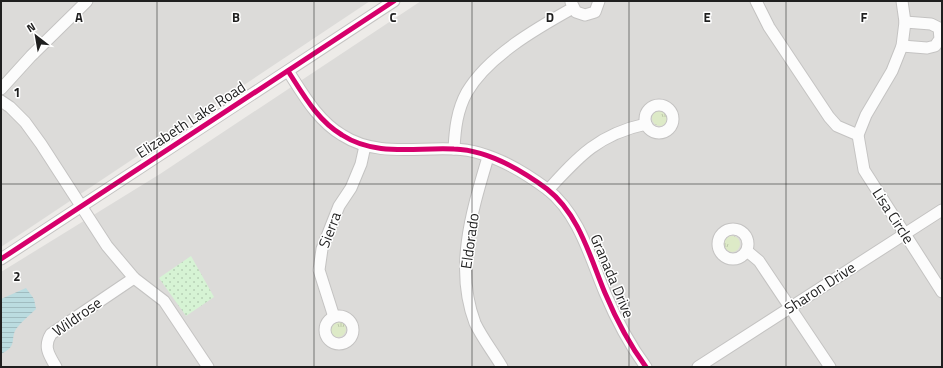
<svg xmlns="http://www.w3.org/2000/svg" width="943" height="368" font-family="'Titillium Web',sans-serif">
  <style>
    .residential { fill: #dcdbd9 }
    .grass { fill: url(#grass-tufts) }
    .park { fill: url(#park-dots) }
    .water { fill: url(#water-rules) }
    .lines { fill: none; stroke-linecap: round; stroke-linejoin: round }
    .minor-casing { stroke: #c4c3c2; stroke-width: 13 }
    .minor { stroke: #fcfcfc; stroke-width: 11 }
    .cycleway-casing { stroke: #fff; stroke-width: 8 }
    .cycleway { stroke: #d6006c; stroke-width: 5 }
    .grid { fill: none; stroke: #1f1f1f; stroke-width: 1; stroke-opacity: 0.55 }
    .labels { text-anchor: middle; stroke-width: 3; stroke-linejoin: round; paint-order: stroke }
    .street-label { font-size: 15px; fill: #1f1f1f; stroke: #fff }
    .grid-label { font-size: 13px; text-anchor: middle; font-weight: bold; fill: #1f1f1f; stroke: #fff; stroke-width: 3; stroke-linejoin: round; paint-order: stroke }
  </style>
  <defs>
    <pattern id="grass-tufts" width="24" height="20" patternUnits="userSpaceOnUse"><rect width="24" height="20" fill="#ddeac7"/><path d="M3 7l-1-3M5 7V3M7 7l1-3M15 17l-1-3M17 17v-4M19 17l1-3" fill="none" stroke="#bdc8aa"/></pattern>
    <pattern id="park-dots" width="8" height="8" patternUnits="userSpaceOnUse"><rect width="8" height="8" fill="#d6f3d4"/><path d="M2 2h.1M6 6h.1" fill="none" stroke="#b7d0b6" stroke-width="1.8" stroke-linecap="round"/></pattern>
    <pattern id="water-rules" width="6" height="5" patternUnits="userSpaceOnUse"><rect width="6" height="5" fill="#bbdce0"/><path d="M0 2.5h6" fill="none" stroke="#a0bcc0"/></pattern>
  </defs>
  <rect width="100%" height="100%" fill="#edebe8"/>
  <g class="residential">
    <polygon points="1,1 370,1 1,247"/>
    <polygon points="421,1 942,1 942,367 1,367 1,272 160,174"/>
  </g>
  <g class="grass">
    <circle cx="660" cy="118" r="8"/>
    <circle cx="732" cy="244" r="8"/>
    <circle cx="338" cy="329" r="8"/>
  </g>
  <polygon class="park" points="191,256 214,297 186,316 159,278"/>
  <path class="water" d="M26 288 34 299 36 309C30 315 22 321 16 329 10 339 18 346 1 354V299Z"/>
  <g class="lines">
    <g class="minor-casing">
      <g id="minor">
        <polyline points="756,1 769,27 829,117 837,126 858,135"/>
        <polyline points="902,1 905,22 902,46 892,71 866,115 858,135 864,170 942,292"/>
        <polyline points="571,2 576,12 585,15 595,12 599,1"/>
        <polyline points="902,46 927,48 935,46 940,39 939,28 931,24 905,22"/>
        <path d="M288 71C303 94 317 120 342 135 376 157 416 147 454 149 488 150 520 169 547 189 579 214 590 257 605 293 616 319 629 344 646 367"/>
        <polyline points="1,89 31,56 87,1"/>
        <polyline points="1,101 10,107 25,122 41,144 107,246 134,278 164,301 208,367"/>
        <circle cx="659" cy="119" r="14"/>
        <path d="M454 149C455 129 457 110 467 92 488 56 537 28 573 8"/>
        <path d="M488 157C472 211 454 268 475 323 482 338 494 353 502 367"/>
        <path d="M548 190C579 156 599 134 646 124"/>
        <circle cx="733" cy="244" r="15"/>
        <polyline points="747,251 759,261 830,367"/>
        <polyline points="1,259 394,1"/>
        <circle cx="339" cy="330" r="14"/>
        <polyline points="334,317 319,270 322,249 339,206 351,188 361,164 365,146"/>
        <path d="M56 367C49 355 43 347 51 334L134 278"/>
        <polyline points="698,367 942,210"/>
      </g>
    </g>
    <use href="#minor" class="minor"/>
    <g class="cycleway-casing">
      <g id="cycleway">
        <path d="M288 71C303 94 317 120 342 135 376 157 416 147 454 149 488 150 520 169 547 189 579 214 590 257 605 293 616 319 629 344 646 367"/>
        <polyline points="1,259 394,1"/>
      </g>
    </g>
    <use href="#cycleway" class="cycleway"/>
  </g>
  <path class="grid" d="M157 1V367M314 1V367M472 1V367M629 1V367M786 1V367M1 184H942"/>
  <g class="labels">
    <g class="street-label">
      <text transform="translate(191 120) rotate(-33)" y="5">Elizabeth Lake Road</text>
      <text transform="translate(893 216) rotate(57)" y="5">Lisa Circle</text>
      <text transform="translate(330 230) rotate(-69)" y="5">Sierra</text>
      <text transform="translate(470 241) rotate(-82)" y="5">Eldorado</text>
      <text transform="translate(612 276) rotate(67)" y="5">Granada Drive</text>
      <text transform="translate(820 288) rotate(-33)" y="5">Sharon Drive</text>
      <text transform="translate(77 317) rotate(-35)" y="5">Wildrose</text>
    </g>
  </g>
  <g class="grid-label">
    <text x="79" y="22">A</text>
    <text x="236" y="22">B</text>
    <text x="393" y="22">C</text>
    <text x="550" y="22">D</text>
    <text x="707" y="22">E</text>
    <text x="864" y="22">F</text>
    <text x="17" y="97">1</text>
    <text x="17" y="281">2</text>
  </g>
  <rect width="943" height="368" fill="none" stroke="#1f1f1f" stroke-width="4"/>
  <g transform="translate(36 36) rotate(329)" stroke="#ffffff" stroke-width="3" paint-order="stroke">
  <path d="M0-3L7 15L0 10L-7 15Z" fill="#1f1f1f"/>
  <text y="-6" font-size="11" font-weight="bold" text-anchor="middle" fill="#1f1f1f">N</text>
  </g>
</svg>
